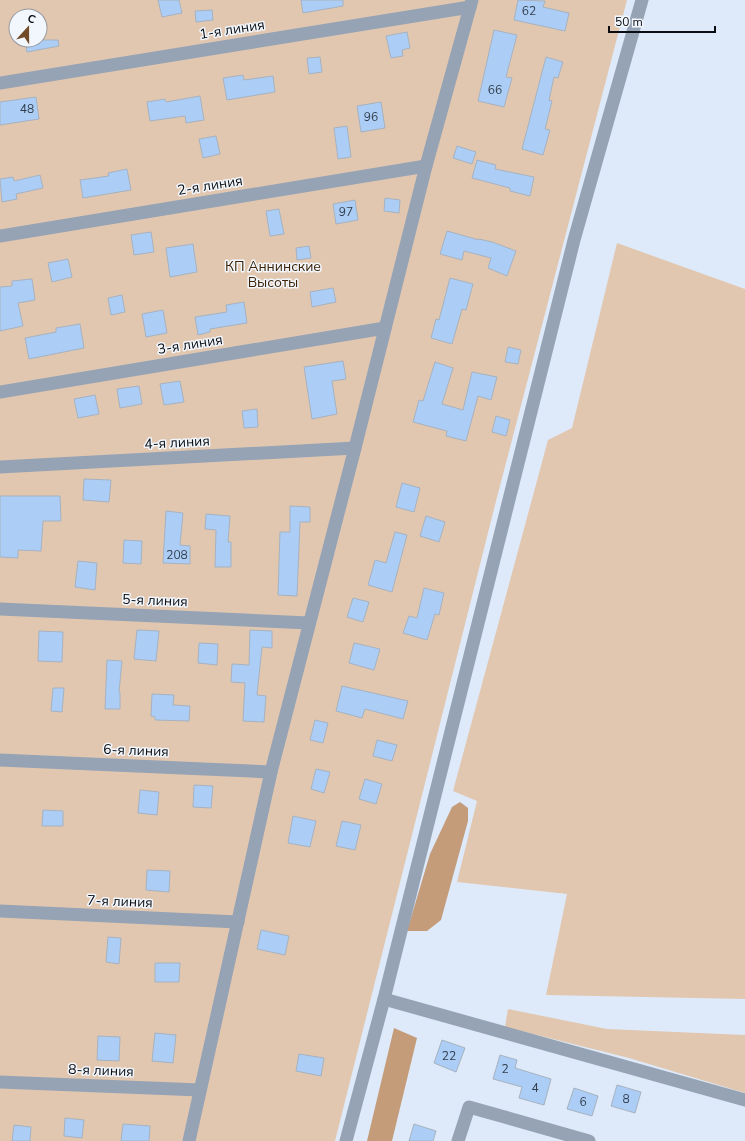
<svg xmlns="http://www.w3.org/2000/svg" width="745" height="1141" font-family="'Nunito Sans',sans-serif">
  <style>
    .green { fill: #e2c7b0; fill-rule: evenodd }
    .forest { fill: #c49c7a }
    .building { fill: #accef6; stroke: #a6b2c0 }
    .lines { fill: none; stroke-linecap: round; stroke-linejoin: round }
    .minor { stroke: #95a3b5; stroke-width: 13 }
    .labels { text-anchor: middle; stroke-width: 3; stroke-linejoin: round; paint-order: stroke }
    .number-label { font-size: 12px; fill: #323d4b }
    .street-label { font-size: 14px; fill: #090d12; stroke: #f2f7fd }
    .park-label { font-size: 14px; fill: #3e2306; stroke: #f2f7fd }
  </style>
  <rect width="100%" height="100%" fill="#deeaf9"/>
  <g class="green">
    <path d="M0 0H627L495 505 335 1141H0ZM16 16H40V40H16Z"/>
    <polygon points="617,243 745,289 745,999 546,995 567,894 457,882 477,801 453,791 548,440 572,428"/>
    <polygon points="508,1009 607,1029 745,1035 745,1093 629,1058 505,1027"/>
  </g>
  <g class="forest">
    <polygon points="460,802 468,808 468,821 441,920 427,931 407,931 430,854 452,807"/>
    <polygon points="394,1028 417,1038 392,1141 367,1141"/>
  </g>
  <g class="building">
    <polygon points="158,0 179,0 182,13 162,17"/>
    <polygon points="301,0 343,0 343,6 303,13"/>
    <polygon points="518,0 545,1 543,7 569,13 565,31 514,20"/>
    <polygon points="212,10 213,20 196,22 195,11"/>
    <polygon points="494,30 517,35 506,77 512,78 504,107 478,101"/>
    <polygon points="407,32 410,48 402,50 403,56 391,58 386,36"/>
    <polygon points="25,40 58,40 59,46 27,52"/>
    <polygon points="320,57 322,72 309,74 307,58"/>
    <polygon points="546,57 563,62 558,78 554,77 549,100 552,101 545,129 550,130 543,155 522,149"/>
    <polygon points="243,75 244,80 273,76 275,92 227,100 223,78"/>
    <polygon points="200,96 204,120 186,123 185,116 150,121 147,102 165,99 166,102"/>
    <polygon points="36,97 39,119 0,125 0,102"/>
    <polygon points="381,102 385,128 361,132 357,106"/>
    <polygon points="347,126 351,157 338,159 334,128"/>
    <polygon points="216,136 220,154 203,158 199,139"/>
    <polygon points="457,146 476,152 472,164 453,158"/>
    <polygon points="477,160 496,165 495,169 534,177 530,196 510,191 510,188 472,178"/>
    <polygon points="127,169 131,190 83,198 80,180 109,176 108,173"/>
    <polygon points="40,175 43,188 16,194 17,199 2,202 0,179 13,177 14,181"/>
    <polygon points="385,198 400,200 399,213 384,211"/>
    <polygon points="355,200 358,220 336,224 333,204"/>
    <polygon points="279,209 284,234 270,236 266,211"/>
    <polygon points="447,231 479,240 479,239 492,242 516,251 507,276 488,268 491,258 464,251 462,260 440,254"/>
    <polygon points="151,232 154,252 134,255 131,235"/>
    <polygon points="193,244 197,272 170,277 166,248"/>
    <polygon points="309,246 311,258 297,260 296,248"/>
    <polygon points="68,259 72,277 52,282 48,263"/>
    <polygon points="450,278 473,284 466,310 462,309 452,344 431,338 436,319 439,320"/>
    <polygon points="32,279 35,300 18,303 23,326 0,331 0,287 12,286 12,281"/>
    <polygon points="333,288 336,302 312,307 310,292"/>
    <polygon points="122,295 125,312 111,315 108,298"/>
    <polygon points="244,302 247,323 210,329 210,332 198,335 195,317 227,312 226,305"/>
    <polygon points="163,310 167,333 146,337 142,314"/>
    <polygon points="80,324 84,348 29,359 25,338 56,332 56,328"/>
    <polygon points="508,347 521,350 518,364 505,362"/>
    <polygon points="343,361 346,379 332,381 337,414 312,419 304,367"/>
    <polygon points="435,362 453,368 442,404 463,410 472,372 497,377 491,400 478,396 466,441 446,436 447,431 413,422 419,400 423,401"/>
    <polygon points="180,381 184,402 164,405 160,384"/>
    <polygon points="139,386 142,404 120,408 117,389"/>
    <polygon points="95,395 99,414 78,418 74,399"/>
    <polygon points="257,409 258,427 244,428 242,411"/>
    <polygon points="496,416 510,420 506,436 492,432"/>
    <polygon points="84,479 111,480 109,502 83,500"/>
    <polygon points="402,483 420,488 414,512 396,507"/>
    <polygon points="0,496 60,496 61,521 43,521 41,551 18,550 18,558 0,557"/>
    <polygon points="290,506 310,507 310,522 300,522 297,596 278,595 280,532 290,532"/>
    <polygon points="166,511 183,513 180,545 190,546 190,564 163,563"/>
    <polygon points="206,514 230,516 228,542 231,542 231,567 215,567 216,530 205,529"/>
    <polygon points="426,516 445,522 439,542 420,536"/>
    <polygon points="395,532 407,535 392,592 368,585 375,560 386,563"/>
    <polygon points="124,540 142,541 141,564 123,563"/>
    <polygon points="78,561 97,563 95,590 75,587"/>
    <polygon points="424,588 444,593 439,615 435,614 427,640 403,633 409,616 417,618"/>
    <polygon points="353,598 369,602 363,622 347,617"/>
    <polygon points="137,630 159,631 156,661 134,659"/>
    <polygon points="250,630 272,631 272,648 262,647 257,695 266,696 264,722 243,721 245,683 231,682 232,664 249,665"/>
    <polygon points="39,631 63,632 62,662 38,661"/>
    <polygon points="199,643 218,644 217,665 198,663"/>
    <polygon points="354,643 380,649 374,670 349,663"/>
    <polygon points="107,660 122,661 119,692 120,692 120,709 105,709"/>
    <polygon points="342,686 408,701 403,719 365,709 362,718 336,711"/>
    <polygon points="53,688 64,688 62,712 51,711"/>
    <polygon points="152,694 174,695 173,705 190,706 189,721 155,720 155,717 151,716"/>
    <polygon points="315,720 328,723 323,743 310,740"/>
    <polygon points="377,740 397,745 392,761 373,756"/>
    <polygon points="316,769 330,772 324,793 311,789"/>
    <polygon points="365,779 382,784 376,804 359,799"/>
    <polygon points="194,785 213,786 211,808 193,807"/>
    <polygon points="140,790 159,792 157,815 138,813"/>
    <polygon points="43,810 63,811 63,826 42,826"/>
    <polygon points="293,816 316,821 310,847 288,843"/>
    <polygon points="342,821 361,825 355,850 336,846"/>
    <polygon points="147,870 170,871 169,892 146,890"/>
    <polygon points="261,930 289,936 285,955 257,949"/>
    <polygon points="108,937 121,938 119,964 106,962"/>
    <polygon points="155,963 180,963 179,982 155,982"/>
    <polygon points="155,1033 176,1035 173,1063 152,1061"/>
    <polygon points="98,1036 120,1037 119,1061 97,1060"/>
    <polygon points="442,1040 465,1048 456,1072 434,1063"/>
    <polygon points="299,1054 324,1058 321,1076 296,1071"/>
    <polygon points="500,1055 517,1060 515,1068 551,1079 544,1105 519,1098 522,1087 493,1079"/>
    <polygon points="617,1085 641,1092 635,1113 611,1106"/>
    <polygon points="574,1088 598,1096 592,1116 567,1109"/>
    <polygon points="65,1118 84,1120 82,1138 64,1136"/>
    <polygon points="123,1124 150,1126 149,1141 121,1141"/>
    <polygon points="414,1124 436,1131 433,1141 409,1141"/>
    <polygon points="14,1125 31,1127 30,1141 12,1141"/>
  </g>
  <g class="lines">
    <g class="minor">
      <polyline points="0,83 470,7"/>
      <polyline points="0,236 426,166"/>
      <polyline points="0,392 385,328"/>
      <polyline points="0,467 355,448"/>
      <polyline points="0,609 309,623"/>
      <polyline points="0,760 271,772"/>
      <polyline points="0,911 238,922"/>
      <polyline points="384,999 745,1100"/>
      <polyline points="0,1082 200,1090"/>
      <polyline points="189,1141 271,772 355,448 426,166 472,0"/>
      <polyline points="346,1141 384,999 574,240 642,0"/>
      <polyline points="458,1141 469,1107 589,1141"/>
    </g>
  </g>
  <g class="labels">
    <g class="number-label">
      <text x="529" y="15">62</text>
      <text x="495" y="94">66</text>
      <text x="27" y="113">48</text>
      <text x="371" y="121">96</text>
      <text x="346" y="216">97</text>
      <text x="177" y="559">208</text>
      <text x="449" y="1060">22</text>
      <text x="505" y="1073">2</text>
      <text x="535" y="1092">4</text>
      <text x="626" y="1103">8</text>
      <text x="583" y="1106">6</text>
    </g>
    <g class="street-label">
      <text transform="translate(232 29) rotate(-9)" y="5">1-я линия</text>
      <text transform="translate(210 185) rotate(-9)" y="5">2-я линия</text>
      <text transform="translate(190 344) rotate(-9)" y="5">3-я линия</text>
      <text transform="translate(177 442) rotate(-3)" y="5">4-я линия</text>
      <text transform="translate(155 600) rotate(2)" y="5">5-я линия</text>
      <text transform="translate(136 750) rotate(2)" y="5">6-я линия</text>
      <text transform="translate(120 901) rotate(2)" y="5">7-я линия</text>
      <text transform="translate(101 1070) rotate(2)" y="5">8-я линия</text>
    </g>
    <g class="park-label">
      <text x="273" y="271">КП Аннинские<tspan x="273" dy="16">Высоты</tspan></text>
    </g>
  </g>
  <g transform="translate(28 28) rotate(21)"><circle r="19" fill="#f2f7fd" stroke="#95999f"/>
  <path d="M0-3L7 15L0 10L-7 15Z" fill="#724c29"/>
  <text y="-6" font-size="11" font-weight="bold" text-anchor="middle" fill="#090d12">С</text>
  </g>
  <path d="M609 26v6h106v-6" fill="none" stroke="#090d12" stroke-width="2"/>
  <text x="615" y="26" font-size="12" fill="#090d12" stroke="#f2f7fd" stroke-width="3" paint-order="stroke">50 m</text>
</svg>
